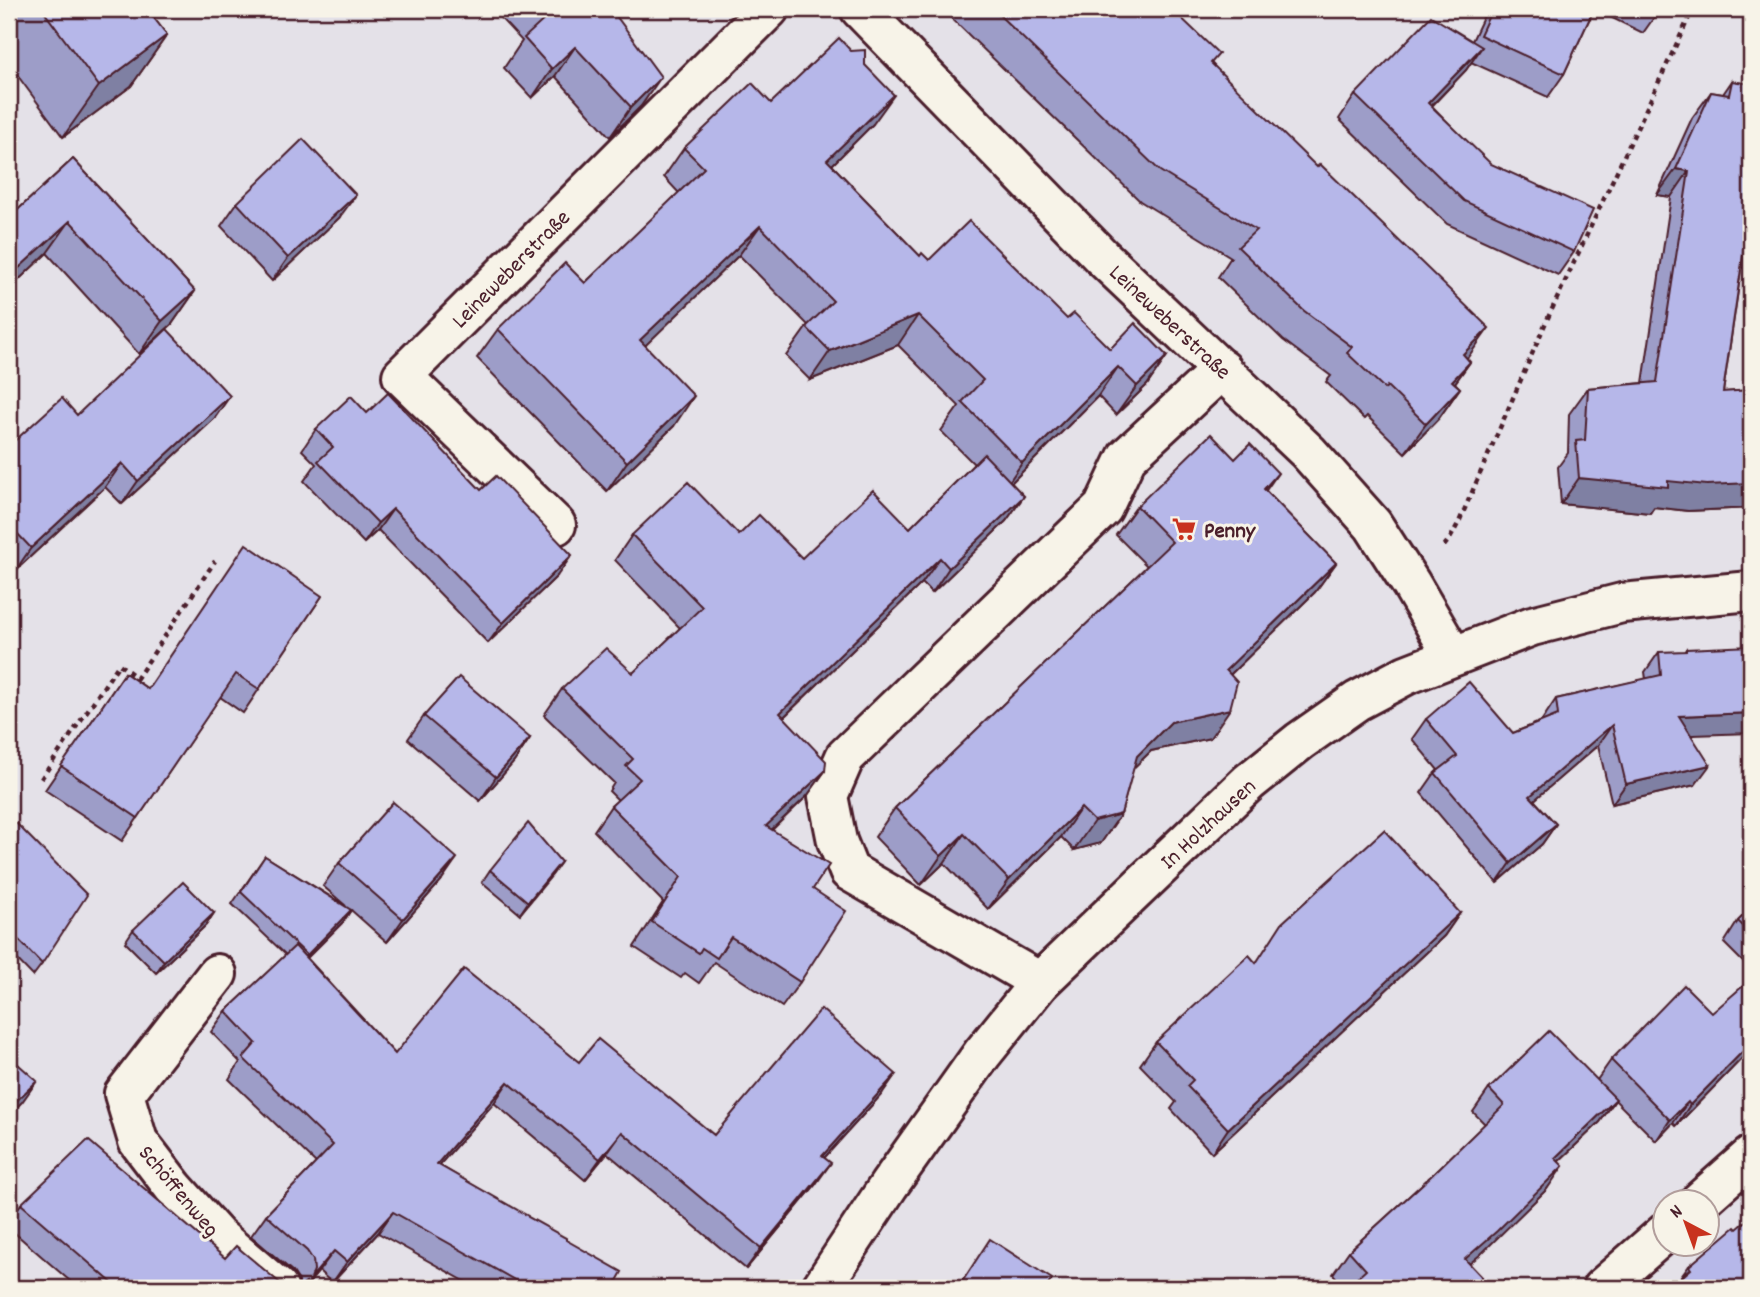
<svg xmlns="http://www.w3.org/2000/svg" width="1760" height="1297" font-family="Dekko,sans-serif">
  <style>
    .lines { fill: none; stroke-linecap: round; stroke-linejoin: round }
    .minor-casing { stroke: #4a1f2b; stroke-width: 44 }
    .path { stroke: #4a1f2b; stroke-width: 4.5; stroke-dasharray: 5 5; stroke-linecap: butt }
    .minor { stroke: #f7f3e8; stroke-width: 38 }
    .wall { fill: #9d9dc8; stroke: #4a1f2b; stroke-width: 2 }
    .shaded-wall { fill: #7f80a3; stroke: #4a1f2b; stroke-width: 2 }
    .building { fill: #b6b7e9; stroke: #4a1f2b; stroke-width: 2 }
    .labels { text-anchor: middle; stroke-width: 6; stroke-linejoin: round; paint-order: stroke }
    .street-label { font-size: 23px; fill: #4a1f2b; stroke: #f7f3e8 }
    .poi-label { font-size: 23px; font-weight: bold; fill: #4a1f2b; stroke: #f7f3e8; text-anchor: start }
  </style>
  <rect width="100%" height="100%" fill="#e4e1e8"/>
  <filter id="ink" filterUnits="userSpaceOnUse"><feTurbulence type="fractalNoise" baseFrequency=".0143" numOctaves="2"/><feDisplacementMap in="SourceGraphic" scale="14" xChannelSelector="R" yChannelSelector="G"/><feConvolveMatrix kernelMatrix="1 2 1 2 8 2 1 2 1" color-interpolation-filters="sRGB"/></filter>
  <g filter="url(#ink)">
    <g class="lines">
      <g class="minor-casing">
        <g id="minor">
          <polyline points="860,9 1102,257 1308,452 1373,525 1411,584 1453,656"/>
          <polyline points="556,525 402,376 769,9"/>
          <polyline points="217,974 124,1094 138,1141 174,1188 217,1236 278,1288"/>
          <polyline points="1040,982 849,871 837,841 828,796 845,757 1103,508 1127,457 1222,369"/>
          <polyline points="1699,1202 1751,1156"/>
          <polyline points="821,1288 889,1185 982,1054 1040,982 1249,782 1300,741 1357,701 1406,675 1532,626 1622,603 1751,591"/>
          <polyline points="1602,1288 1666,1232"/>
        </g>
      </g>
      <g class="path">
        <polyline points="1444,546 1451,537 1459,522 1546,322 1693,9"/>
        <polyline points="41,779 119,664 137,678 215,561"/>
      </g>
      <use href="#minor" class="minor"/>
    </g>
    <g class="wall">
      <polygon points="9,9 147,9 167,35 131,86 63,137 9,64"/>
      <polygon points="492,9 611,9 641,106 610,137 555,76 532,98 504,68 522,41"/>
      <polygon points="942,9 1172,9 1212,64 1470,362 1455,383 1460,388 1439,418 1405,453 1367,416 1364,419 1326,382 1331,376 1283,340 1218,277 1231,257 1140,201"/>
      <polygon points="1487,9 1594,9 1564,74 1548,97 1471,62 1466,70 1432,106 1574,252 1558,275 1447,224 1339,119 1355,95 1472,41"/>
      <polygon points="1602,9 1660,9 1643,33 1600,12"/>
      <polygon points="865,65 873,124 832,165 920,256 1067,319 1110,349 1167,356 1147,385 1116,415 1098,396 1011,483 1024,496 1006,521 932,593 922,583 784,717 825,771 807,796 772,830 813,889 800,982 782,1007 714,962 699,983 685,973 681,978 634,947 663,902 594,831 611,806 618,800 609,791 614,783 544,715 562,689 633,673 680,628 615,560 632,535 739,535 802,558 910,528 974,464 941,431 959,406 898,345 810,380 786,356 808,325 739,255 645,345 674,426 607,491 477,358 498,329 585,283 679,193 664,177 684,148 771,103"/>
      <polygon points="1732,81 1750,210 1723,392 1751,390 1751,508 1688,511 1654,507 1650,513 1561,504 1558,467 1568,453 1569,414 1588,388 1643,383 1671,197 1657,195 1692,118 1711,92 1723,94"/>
      <polygon points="73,159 195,291 172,324 139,354 47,253 9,289 9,218"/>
      <polygon points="237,203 339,218 272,281 221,226"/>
      <polygon points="367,413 557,576 488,643 378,530 364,543 304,481 316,464 302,450 316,429"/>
      <polygon points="77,415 214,419 122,504 105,487 15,571 9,565 9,446"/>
      <polygon points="1266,491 1336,563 1315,592 1230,675 1210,738 1151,751 1133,768 1121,814 1101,843 1074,850 1061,837 988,909 944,863 921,885 875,837 895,808 1147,566 1116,535 1137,506"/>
      <polygon points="322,596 243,713 220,697 122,841 45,790 125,673 148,689"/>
      <polygon points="1686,649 1691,735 1695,785 1612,804 1598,745 1534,800 1556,824 1542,844 1497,883 1421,793 1435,773 1438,770 1412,739 1426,719 1513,733 1542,721 1542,720 1556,699 1646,679 1645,672 1659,652 1684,652"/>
      <polygon points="424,716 530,738 514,762 480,801 408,739"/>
      <polygon points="9,830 42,964 33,976 9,951"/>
      <polygon points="265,856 346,906 323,886 339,863 441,881 387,942 351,910 343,922 307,958 395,1054 579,1062 714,1135 881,1095 824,1158 816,1184 746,1269 607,1153 585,1180 494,1103 439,1165 566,1240 613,1288 477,1288 378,1233 332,1283 319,1271 305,1288 78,1288 9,1228 9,1221 21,1204 225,1258 290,1288 299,1287 299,1281 293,1272 251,1236 266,1215 316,1163 229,1079 240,1062 211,1032 226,1011 286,955 232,904"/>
      <polygon points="561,862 520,914 482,882 490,870"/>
      <polygon points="1751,908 1751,970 1724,943 1738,921"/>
      <polygon points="214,913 206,925 156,973 125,942 133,930"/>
      <polygon points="1460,913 1444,936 1212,1153 1171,1109 1176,1102 1140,1065 1156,1042 1255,962"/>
      <polygon points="1712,1013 1751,1049 1676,1126 1673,1123 1656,1141 1615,1100 1600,1122 1559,1161 1547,1189 1469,1264 1482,1277 1474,1288 1345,1288 1333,1274 1349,1251 1430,1177 1485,1124 1473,1112 1489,1089 1597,1080 1611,1060"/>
      <polygon points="1737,1229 1680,1278 1689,1266"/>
    </g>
    <g class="shaded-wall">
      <polygon points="12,9 21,9 9,26 9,12"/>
      <polygon points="167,35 131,86 63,137 99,86"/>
      <polygon points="575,47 555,76 532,98 552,69"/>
      <polygon points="1482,47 1466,70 1412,126 1428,103"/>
      <polygon points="661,77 641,106 610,137 631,107"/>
      <polygon points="894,95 873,124 807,190 827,160"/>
      <polygon points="1676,169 1689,171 1671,197 1657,195"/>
      <polygon points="356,195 339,218 272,281 288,258"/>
      <polygon points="70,221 47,253 9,289 9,277"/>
      <polygon points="760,226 739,255 620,370 640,340"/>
      <polygon points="195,291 172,324 139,354 162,321"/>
      <polygon points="918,315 898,345 810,380 830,351"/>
      <polygon points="1489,328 1468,357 1442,384 1463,354"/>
      <polygon points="1167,356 1147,385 1116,415 1137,386"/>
      <polygon points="1470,362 1449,391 1452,381"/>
      <polygon points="1118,367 1098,396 1002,492 1022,463"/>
      <polygon points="1460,388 1439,418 1405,453 1426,424"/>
      <polygon points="230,396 214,419 122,504 138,481"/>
      <polygon points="694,396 674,426 607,491 627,462"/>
      <polygon points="122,463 105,487 15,571 31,548"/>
      <polygon points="1278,473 1258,502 1264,489"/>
      <polygon points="1579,478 1751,483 1751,508 1688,511 1654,507 1650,513 1561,504"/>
      <polygon points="1024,496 1006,521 932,593 949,568"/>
      <polygon points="393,509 378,530 364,543 378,523"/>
      <polygon points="572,555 557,576 488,643 503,623"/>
      <polygon points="940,558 922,583 762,738 780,713"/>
      <polygon points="1336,563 1315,592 1205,699 1226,670"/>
      <polygon points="1230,709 1210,738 1151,751 1116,785 1137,756 1171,722"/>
      <polygon points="1751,713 1751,733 1665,736 1679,716"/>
      <polygon points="1612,725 1598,745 1516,816 1530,796"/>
      <polygon points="530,738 514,762 480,801 496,777"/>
      <polygon points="1710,765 1695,785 1612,804 1626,784"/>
      <polygon points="825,771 807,796 748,852 766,826"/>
      <polygon points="1081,808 1061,837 988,909 1009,880"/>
      <polygon points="1121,814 1101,843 1074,850 1094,821"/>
      <polygon points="1556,824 1542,844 1497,883 1511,863"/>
      <polygon points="964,834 944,863 921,885 941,856"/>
      <polygon points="457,858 441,881 387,942 403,919"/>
      <polygon points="561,862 553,874 520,914 528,902"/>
      <polygon points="351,910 343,922 298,967 307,955"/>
      <polygon points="214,913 206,925 156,973 164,961"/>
      <polygon points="1460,913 1444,936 1212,1153 1228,1129"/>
      <polygon points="1751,1043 1751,1049 1676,1126 1690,1105"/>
      <polygon points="896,1074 881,1095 807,1177 822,1156"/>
      <polygon points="37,1081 22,1102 9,1115 9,1108"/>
      <polygon points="508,1082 494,1103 422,1185 437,1164"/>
      <polygon points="1616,1099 1600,1122 1539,1180 1555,1158"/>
      <polygon points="1688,1102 1673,1123 1656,1141 1670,1120"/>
      <polygon points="622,1132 607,1153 585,1180 600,1159"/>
      <polygon points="831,1163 816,1184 746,1269 761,1248"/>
      <polygon points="1563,1166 1547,1189 1481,1254 1449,1281 1465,1259"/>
      <polygon points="393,1212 378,1233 332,1283 347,1262"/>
      <polygon points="334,1251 319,1271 305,1288 304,1288"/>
      <polygon points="1482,1277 1474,1288 1469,1288"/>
    </g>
    <g class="building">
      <polygon points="42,9 147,9 167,35 99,86"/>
      <polygon points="540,9 611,9 661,77 631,107 575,47 552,69 524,38 547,17"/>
      <polygon points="993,9 1172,9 1219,54 1211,63 1317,167 1320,164 1489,328 1463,354 1470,362 1452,381 1460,388 1426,424 1387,386 1385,389 1347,353 1352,347 1303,310 1238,247 1256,230 1160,171"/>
      <polygon points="1492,9 1594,9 1564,74 1480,35"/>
      <polygon points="1431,16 1482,47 1428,103 1491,164 1593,210 1574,252 1464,201 1355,95"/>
      <polygon points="839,38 851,51 865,50 865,65 894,95 827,160 920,256 922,253 929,260 969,221 1067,319 1074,313 1110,349 1135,323 1167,356 1137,386 1118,367 1022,463 962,402 983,380 918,315 830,351 806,327 833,301 760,226 640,340 694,396 627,462 498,329 565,263 585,283 704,168 684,148 752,83 771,103"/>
      <polygon points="1732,81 1751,84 1751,201 1723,392 1751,390 1751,483 1707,485 1668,481 1668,487 1579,478 1576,441 1585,440 1588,388 1657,382 1689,171 1676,169 1711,92 1729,95"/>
      <polygon points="303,139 356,195 288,258 237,203"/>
      <polygon points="73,159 195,291 162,321 70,221 9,277 9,218"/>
      <polygon points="167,329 230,396 138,481 122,463 31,548 15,531 9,537 9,446 62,398 77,415"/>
      <polygon points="388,393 481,490 496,476 572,555 503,623 393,509 378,523 318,461 333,447 316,429 351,396 367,413"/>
      <polygon points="1211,434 1235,459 1250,444 1278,473 1264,489 1336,563 1226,670 1237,682 1230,709 1171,722 1137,756 1121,814 1094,821 1081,808 1009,880 964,834 941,856 895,808 1172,542 1137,506"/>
      <polygon points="984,454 1024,496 949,568 940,558 780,713 826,761 825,771 766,826 829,865 813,889 846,911 800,982 731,937 717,958 702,948 699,953 652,922 681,877 611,806 640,779 626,766 633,759 562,689 606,648 633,673 702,607 632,535 688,482 739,535 759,515 802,558 873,490 910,528"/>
      <polygon points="246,544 322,596 259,689 236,674 138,818 61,766 125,673 148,689"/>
      <polygon points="1751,646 1751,713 1679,716 1710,765 1626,784 1612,725 1530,796 1556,824 1511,863 1435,773 1457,756 1426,719 1469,682 1513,733 1558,715 1556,699 1661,675 1659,652 1686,651 1686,649"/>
      <polygon points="459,677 530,738 496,777 424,716"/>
      <polygon points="393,802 457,858 403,919 339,863"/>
      <polygon points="16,823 87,895 42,964 9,930 9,830"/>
      <polygon points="528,823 561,862 528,902 490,870"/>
      <polygon points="1384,830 1460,913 1228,1129 1187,1086 1193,1080 1156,1042 1249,955 1256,963 1282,923"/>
      <polygon points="265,856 351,910 307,955 241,892"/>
      <polygon points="183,882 214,913 164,961 133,930"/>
      <polygon points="1751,908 1751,934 1738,921"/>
      <polygon points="295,946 395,1054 464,969 579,1062 598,1039 714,1135 821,1009 896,1074 822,1156 831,1163 761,1248 622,1132 600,1159 508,1082 437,1164 528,1216 528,1217 566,1238 566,1240 622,1272 613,1288 529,1288 393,1212 347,1262 334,1251 311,1278 314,1270 313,1260 307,1251 266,1215 333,1145 243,1058 256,1043 226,1011"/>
      <polygon points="1751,979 1751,1043 1690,1105 1688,1102 1670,1120 1611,1060 1684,985 1712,1013"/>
      <polygon points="1549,1031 1616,1099 1555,1158 1563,1166 1497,1231 1465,1259 1482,1277 1469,1288 1346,1288 1366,1270 1349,1251 1430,1177 1504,1105 1489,1089"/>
      <polygon points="9,1056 37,1081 9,1108"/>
      <polygon points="88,1140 225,1258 236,1246 280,1283 290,1288 300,1287 307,1282 302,1288 118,1288 21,1204"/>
      <polygon points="1751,1217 1751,1288 1669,1288 1691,1269 1689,1266 1735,1227 1737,1229"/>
      <polygon points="990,1239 1052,1279 1046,1288 958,1288"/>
    </g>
  </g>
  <defs>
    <g id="supermarket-bare" transform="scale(1.89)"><path d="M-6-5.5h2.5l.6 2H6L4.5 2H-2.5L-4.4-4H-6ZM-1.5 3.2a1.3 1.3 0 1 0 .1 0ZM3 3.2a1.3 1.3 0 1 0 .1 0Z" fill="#c8321e" stroke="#f7f3e8" stroke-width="2.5" paint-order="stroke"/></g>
  </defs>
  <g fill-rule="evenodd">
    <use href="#supermarket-bare" x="1184" y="529"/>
  </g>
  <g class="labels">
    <g class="street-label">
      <text transform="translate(510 268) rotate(-45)" y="8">Leineweberstraße</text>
      <text transform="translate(1171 321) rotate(43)" y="8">Leineweberstraße</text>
      <text transform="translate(1207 823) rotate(-43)" y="8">In Holzhausen</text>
      <text transform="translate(180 1190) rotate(50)" y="8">Schöffenweg</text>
    </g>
    <g class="poi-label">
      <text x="1204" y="537">Penny</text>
    </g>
  </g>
  <rect width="1760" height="1297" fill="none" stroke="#f7f3e8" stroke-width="35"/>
  <rect x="18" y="18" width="1725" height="1262" fill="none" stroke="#4a1f2b" stroke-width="2.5" filter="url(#ink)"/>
  <g transform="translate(1686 1223) rotate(319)"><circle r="33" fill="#f7f3e8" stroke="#b29e9c" stroke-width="2"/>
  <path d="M0-5L12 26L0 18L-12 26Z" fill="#c8321e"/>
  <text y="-10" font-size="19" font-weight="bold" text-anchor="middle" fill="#4a1f2b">N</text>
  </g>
</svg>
